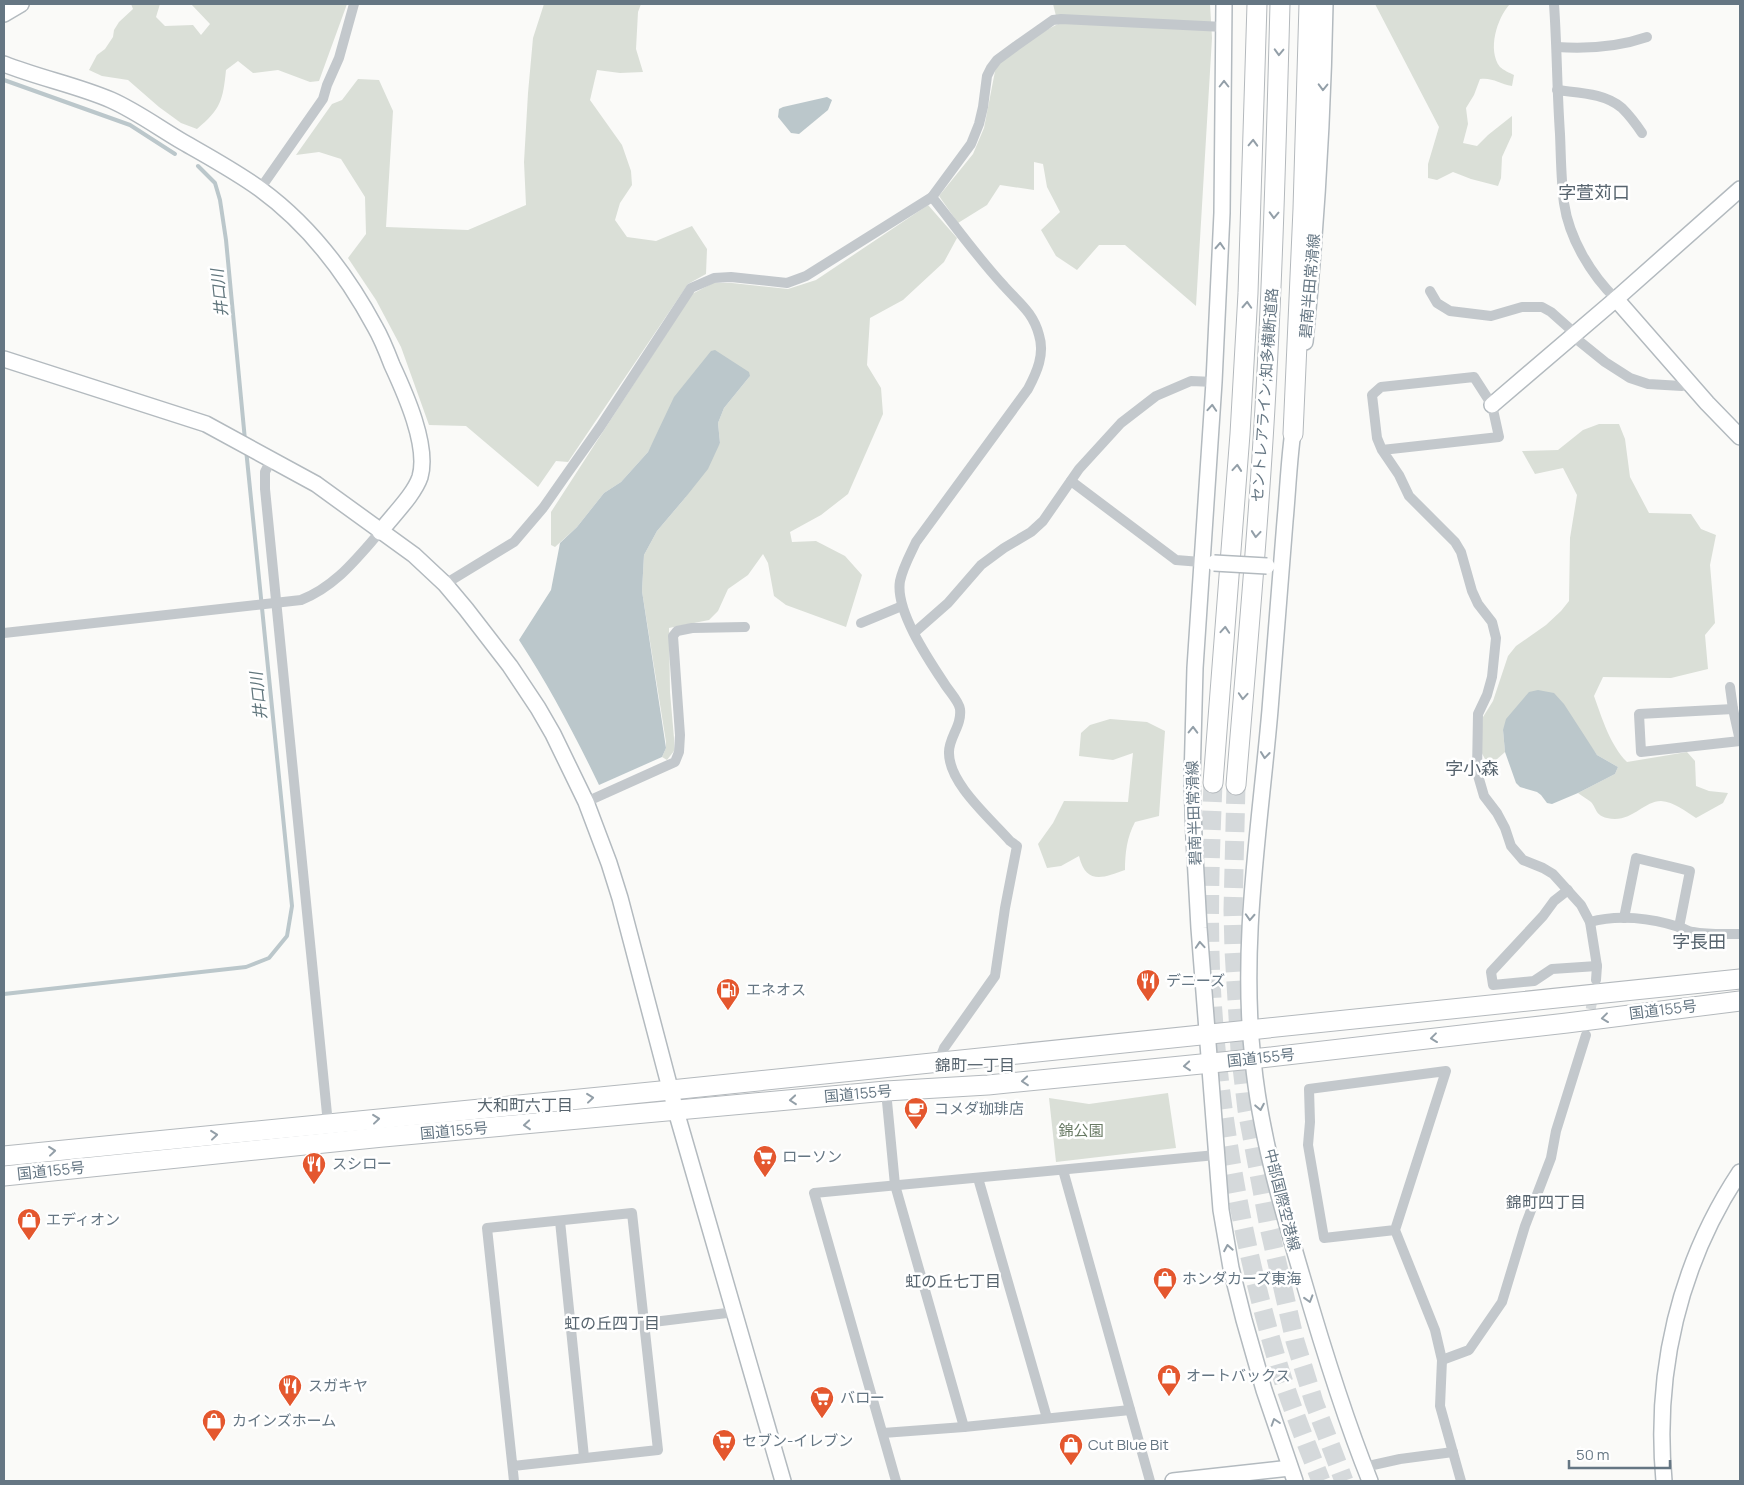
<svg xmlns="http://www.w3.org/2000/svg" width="1744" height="1485" font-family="Manrope,'Noto Sans JP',sans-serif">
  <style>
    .green { fill: #dadfd7 }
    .water { fill: #bbc7cb }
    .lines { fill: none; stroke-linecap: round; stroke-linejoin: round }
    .stream { stroke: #bbc7cb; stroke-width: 4 }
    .street-tunnel { stroke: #d5d9db; stroke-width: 10; stroke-dasharray: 10 5; stroke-linecap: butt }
    .highway-tunnel { stroke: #d5d9db; stroke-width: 19; stroke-dasharray: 19 9; stroke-linecap: butt }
    .secondary-casing { stroke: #b3babf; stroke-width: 18 }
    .highway-casing { stroke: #b4b9bd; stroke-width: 21 }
    .street { stroke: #c3c8cc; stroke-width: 10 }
    .secondary { stroke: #fff; stroke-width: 15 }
    .highway { stroke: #fff; stroke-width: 19 }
    .secondary-bridge-casing { stroke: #b3babf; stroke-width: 18; stroke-linecap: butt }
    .secondary-bridge { stroke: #fff; stroke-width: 15 }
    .oneway { stroke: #939fa8 }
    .labels { text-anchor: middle; stroke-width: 5; stroke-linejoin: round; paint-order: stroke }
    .street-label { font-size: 15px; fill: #657683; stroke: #fff }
    .poi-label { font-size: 15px; fill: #657683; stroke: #fff; text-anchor: start }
    .park-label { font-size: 15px; fill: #687a64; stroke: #fff }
    .water-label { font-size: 16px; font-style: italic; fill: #60757c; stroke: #fff }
    .neighbourhood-label { font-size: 16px; fill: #57646e; stroke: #fff }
    .quarter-label { font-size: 18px; fill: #57646e; stroke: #fff }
  </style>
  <rect width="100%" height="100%" fill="#fafaf8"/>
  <g class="green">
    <path d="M131 4H160L156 17 165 26 193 25 201 35 210 24 191 4H347L319 81 310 82 278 70 253 73 238 61 226 70C223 100 221 109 197 129L181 123 159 107 128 80 102 76 89 70 97 55 105 49 113 37 114 30 119 22 133 9Z"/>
    <polygon points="544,4 641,4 638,12 636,49 643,72 620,73 597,70 590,100 622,145 631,171 632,185 620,203 615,220 627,237 656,241 692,226 707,249 706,274 688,284 568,462 556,461 538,487 466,426 429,425 401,347 376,300 348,258 366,234 365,197 341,159 319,152 296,155 332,104 342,100 358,79 379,80 393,111 386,227 468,230 526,205 524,162 528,93 533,38"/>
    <polygon points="1053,4 1210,4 1212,38 1196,306 1125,245 1099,245 1077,270 1056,256 1041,230 1060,212 1047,187 1043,164 1034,162 1034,190 1000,185 987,205 958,223 939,196 973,154 984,128 996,66 1021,43 1058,24"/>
    <path d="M1375 4H1510C1497 18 1487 50 1500 67 1503 70 1510 73 1514 75L1512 86C1500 84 1492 77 1480 79L1474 95 1466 108 1468 124 1463 143 1477 146 1488 135 1512 116V135L1502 157 1501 178 1498 186 1471 179 1453 172 1437 180 1428 178V164L1439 127Z"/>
    <polygon points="928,205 957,238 944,262 903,300 870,318 867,365 881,388 883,414 848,494 821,515 790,532 792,542 816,541 845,556 862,575 846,627 786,605 774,596 768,563 763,554 748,575 728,589 718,611 709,620 669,628 670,692 674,738 674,751 667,760 662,757 666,748 666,742 642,591 644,555 657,531 685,498 720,443 718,423 724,408 750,376 660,429 648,452 621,482 604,493 577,527 555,547 551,545 551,512 692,294 713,283 732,283 788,289 816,280"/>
    <path d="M1599 424H1619L1625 439 1630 477 1649 513 1691 514 1701 529 1716 535 1710 565 1715 623 1705 635 1708 669 1671 678 1603 677 1594 696C1602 718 1610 745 1627 762L1687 752 1695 761 1696 786 1709 791 1728 793 1723 803 1696 818C1685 811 1674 802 1661 801 1643 801 1631 824 1607 818 1595 815 1597 809 1591 802 1587 799 1582 796 1578 793L1615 774 1618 767 1597 755 1589 744 1503 730 1505 752 1496 760 1485 759 1479 748 1483 717 1493 701 1508 656 1516 646 1546 625 1561 611 1569 601 1570 538 1577 495 1563 468 1535 474 1522 451 1558 450 1583 430Z"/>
    <path d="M1110 719 1147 722 1165 731 1159 816 1135 822C1127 837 1125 853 1125 870 1103 878 1086 885 1079 856L1061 866 1047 868 1038 844 1053 823 1064 801 1128 802 1133 753 1113 760 1079 756 1081 733 1090 725Z"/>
    <polygon points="1168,1093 1176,1148 1056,1162 1049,1098 1089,1104"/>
  </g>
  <g class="water">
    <polygon points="827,97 832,100 828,110 799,134 791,133 778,117 779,109 783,107"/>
    <path d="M715 350 749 372 750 376 724 408 718 423 720 443 708 469 685 498 657 531 644 555 642 591 666 748 662 757 599 785C575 735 549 686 519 640L551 590 560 543 577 527 604 493 621 482 648 452 674 397 711 351Z"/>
    <polygon points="1538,690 1554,693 1564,704 1597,755 1618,767 1615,774 1578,793 1552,804 1547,803 1541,795 1537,792 1520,787 1516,783 1505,752 1503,730 1506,719 1529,692"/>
  </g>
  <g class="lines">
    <g class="stream">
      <polyline points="4,80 130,125 175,154"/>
      <polyline points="198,166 215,183 220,200 226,240 245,440"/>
      <polyline points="4,994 246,967 269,958 287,936 292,906 246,449"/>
    </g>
    <polyline class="street-tunnel" points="1588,1024 1594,991"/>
    <g class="highway-tunnel">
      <path d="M1213 783C1210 859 1207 936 1213 1013 1221 1125 1244 1249 1276 1357 1288 1399 1305 1440 1321 1481"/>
      <polyline points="1236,785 1233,910 1234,950 1240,1050 1247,1110 1269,1227 1295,1341 1314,1402 1344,1481"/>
    </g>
    <g class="secondary-casing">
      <g id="secondary">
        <polyline points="1224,4 1222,213 1214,382 1195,668 1192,780 1194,838 1199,928 1221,1210 1231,1268 1244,1320 1264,1390 1295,1481"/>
        <polyline points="4,14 21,4"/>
        <path d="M4 64C39 78 76 85 111 100 136 111 159 128 183 142 209 157 235 171 260 189 308 224 347 275 375 327 382 339 387 352 392 365 405 393 429 446 420 477 414 495 392 516 380 532"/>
        <polyline points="1616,299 1707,403 1740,437"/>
        <path d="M1305 342C1316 229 1323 117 1325 4"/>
        <polyline points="4,359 206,424 316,484 414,555 445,584 466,609 510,666 538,708 553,734 586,802 609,863 620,898 676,1111 783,1481"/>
        <polyline points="1492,405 1616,299 1740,189"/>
        <path d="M1294 424C1289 456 1288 489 1285 521 1280 584 1275 647 1270 710 1260 827 1240 943 1253 1060 1260 1133 1281 1205 1302 1276 1322 1345 1343 1414 1370 1481"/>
        <polyline points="1173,1481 1290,1468"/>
        <path d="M1664 1481C1654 1372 1679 1264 1740 1172"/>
      </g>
    </g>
    <g class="highway-casing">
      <g id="highway">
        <polyline points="1293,434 1303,209 1309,4"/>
        <polyline points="1213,783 1240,434 1248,293 1257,4"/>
        <path d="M1236 785C1245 675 1255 566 1262 456 1272 305 1276 155 1280 4"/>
        <polyline points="4,1156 671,1090 1740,979"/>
        <polyline points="4,1176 383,1137 886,1091 988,1085 1252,1059 1567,1023 1740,1001"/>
      </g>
    </g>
    <g class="street">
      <path d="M1554 4C1557 47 1557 91 1560 134 1561 157 1561 180 1564 203 1569 238 1591 275 1616 299"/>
      <path d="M1557 47C1587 49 1618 47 1647 37"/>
      <path d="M1557 90C1579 93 1605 93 1622 108 1629 115 1636 124 1642 133"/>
      <polyline points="260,189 323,99 327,85 339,58 354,4"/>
      <path d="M932 197C956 227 978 258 1004 286 1019 303 1033 312 1039 335 1045 354 1037 372 1028 389L916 542C910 555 903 567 900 581 895 610 928 659 944 683 948 690 959 701 960 709 962 726 949 737 949 752 948 783 991 819 1010 841L1017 846 1005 908 995 976 944 1048 939 1061"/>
      <polyline points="1430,291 1437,303 1450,311 1491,316 1522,307 1542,307 1551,312 1569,328 1579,341 1605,362 1630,378 1648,384 1682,386 1689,382"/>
      <polyline points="1382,450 1499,437 1492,405 1474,377 1381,387 1372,395 1377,438 1382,450 1399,475 1409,496 1455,542 1461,552 1472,591 1478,604 1492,622 1496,638 1492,677 1487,695 1478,714 1477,772 1484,796 1497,813 1505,828 1511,846 1523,860 1543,868 1553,874 1581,905 1590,922 1597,966 1596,980"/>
      <polyline points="271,460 265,472 265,489 328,1124"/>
      <polyline points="1071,481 1176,560 1201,562"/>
      <polyline points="445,584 514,542 543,508 564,478 600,427 691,288 714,278 731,277 787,283 806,276 932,197 971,144 979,124 983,107 987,76 991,68 997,60 1016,46 1053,20 1061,19 1224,27"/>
      <polyline points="861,623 902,606"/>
      <polyline points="915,632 948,603 981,565 1004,548 1031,532 1043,521 1079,469 1121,423 1156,396 1191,381 1214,382"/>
      <path d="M4 633 301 600C336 586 356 559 380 532"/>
      <polyline points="1730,687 1733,709"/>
      <polyline points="1740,741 1733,709 1639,714 1641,752 1740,741"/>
      <polyline points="586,802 675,762 679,752 680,735 673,636 677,631 692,628 745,627"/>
      <polyline points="1568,890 1554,901 1543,916 1491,972 1493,985 1534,981 1552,969 1597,966"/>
      <polyline points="1624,918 1636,858 1690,871 1679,927"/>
      <path d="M1590 922C1618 914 1651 918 1679 927 1684 928 1688 932 1693 932 1709 935 1725 934 1740 934"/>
      <polyline points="886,1091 895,1185 964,1427"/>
      <polyline points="1063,1170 1150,1481"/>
      <polyline points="978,1178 1047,1418"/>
      <polyline points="560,1221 584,1457"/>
      <polyline points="1395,1230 1324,1238 1308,1145 1310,1122 1309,1089 1446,1071 1395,1230 1435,1330 1442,1360 1440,1406 1461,1481"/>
      <polyline points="645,1323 735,1312"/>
      <polyline points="1442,1360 1469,1350 1502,1302 1525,1226 1551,1158 1556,1131 1586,1035"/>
      <polyline points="883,1433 964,1427 1130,1410"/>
      <polyline points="513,1466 658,1450 632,1213 487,1228 514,1481"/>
      <polyline points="1364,1467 1400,1459 1453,1452"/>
      <polyline points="896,1481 814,1193 1216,1155"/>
    </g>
    <use href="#secondary" class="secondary"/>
    <use href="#highway" class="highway"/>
    <g class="secondary-bridge-casing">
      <polyline id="secondary-bridge" points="1214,563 1267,566"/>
    </g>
    <use href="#secondary-bridge" class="secondary-bridge"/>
  </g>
  <defs><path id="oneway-chevron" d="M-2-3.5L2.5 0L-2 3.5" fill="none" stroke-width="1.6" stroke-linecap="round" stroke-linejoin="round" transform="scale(1.25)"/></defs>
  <g class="oneway">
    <use href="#oneway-chevron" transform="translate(1279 52) rotate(92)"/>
    <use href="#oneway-chevron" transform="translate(1224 84) rotate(-90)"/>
    <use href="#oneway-chevron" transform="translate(1323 87) rotate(91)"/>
    <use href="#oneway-chevron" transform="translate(1253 143) rotate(-88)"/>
    <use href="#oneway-chevron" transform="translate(1274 215) rotate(92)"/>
    <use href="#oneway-chevron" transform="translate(1220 246) rotate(-87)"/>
    <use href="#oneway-chevron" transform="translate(1247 305) rotate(-87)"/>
    <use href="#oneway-chevron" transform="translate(1212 408) rotate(-86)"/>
    <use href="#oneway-chevron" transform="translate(1237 468) rotate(-85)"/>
    <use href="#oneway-chevron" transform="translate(1256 534) rotate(95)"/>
    <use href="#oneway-chevron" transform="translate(1225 630) rotate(-86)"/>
    <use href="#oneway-chevron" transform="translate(1243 696) rotate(94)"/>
    <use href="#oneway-chevron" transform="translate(1193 730) rotate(-89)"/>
    <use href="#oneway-chevron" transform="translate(1265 755) rotate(96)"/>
    <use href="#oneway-chevron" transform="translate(1250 917) rotate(93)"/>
    <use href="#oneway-chevron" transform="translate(1200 945) rotate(-94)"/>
    <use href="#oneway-chevron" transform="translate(1605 1018) rotate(173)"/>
    <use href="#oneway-chevron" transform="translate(1434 1038) rotate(173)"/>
    <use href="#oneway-chevron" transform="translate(1187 1066) rotate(175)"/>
    <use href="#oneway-chevron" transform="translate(1025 1081) rotate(175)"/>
    <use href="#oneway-chevron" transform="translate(590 1098) rotate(-6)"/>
    <use href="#oneway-chevron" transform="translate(793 1100) rotate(175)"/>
    <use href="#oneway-chevron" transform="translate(1260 1107) rotate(79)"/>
    <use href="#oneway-chevron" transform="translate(376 1119) rotate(-6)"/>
    <use href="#oneway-chevron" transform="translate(527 1125) rotate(175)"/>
    <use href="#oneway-chevron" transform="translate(214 1135) rotate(-6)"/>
    <use href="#oneway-chevron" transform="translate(52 1151) rotate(-6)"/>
    <use href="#oneway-chevron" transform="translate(1228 1248) rotate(-100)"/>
    <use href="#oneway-chevron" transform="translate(1309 1299) rotate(73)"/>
    <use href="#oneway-chevron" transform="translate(1275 1422) rotate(-108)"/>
  </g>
  <defs>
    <g id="restaurant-pin" transform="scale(1.25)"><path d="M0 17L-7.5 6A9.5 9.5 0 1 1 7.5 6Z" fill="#e4572e" stroke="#fff"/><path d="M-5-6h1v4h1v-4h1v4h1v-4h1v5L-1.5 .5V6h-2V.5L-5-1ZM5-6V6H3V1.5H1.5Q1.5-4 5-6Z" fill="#fff"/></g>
    <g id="fuel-pin" transform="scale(1.25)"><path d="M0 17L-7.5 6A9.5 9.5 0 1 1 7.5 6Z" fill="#e4572e" stroke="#fff"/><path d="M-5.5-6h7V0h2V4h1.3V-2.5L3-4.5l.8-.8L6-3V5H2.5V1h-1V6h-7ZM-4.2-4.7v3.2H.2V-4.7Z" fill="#fff"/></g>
    <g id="cafe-pin" transform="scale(1.25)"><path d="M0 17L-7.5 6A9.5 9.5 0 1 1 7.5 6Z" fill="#e4572e" stroke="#fff"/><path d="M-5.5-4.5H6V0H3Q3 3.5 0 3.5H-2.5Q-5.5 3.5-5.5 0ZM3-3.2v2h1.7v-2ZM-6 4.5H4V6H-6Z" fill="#fff"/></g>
    <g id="supermarket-pin" transform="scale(1.25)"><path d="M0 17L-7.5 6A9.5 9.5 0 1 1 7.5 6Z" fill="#e4572e" stroke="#fff"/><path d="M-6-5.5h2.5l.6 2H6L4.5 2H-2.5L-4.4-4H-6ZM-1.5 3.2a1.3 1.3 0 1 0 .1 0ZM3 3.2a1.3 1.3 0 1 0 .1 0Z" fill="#fff"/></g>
    <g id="shop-pin" transform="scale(1.25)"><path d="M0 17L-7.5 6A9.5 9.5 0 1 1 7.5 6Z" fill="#e4572e" stroke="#fff"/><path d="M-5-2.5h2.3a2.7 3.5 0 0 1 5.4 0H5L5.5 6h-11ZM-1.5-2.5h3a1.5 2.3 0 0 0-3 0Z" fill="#fff"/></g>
  </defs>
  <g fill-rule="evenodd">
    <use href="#restaurant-pin" x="1148" y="981"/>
    <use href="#fuel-pin" x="728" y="990"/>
    <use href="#cafe-pin" x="916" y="1109"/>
    <use href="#supermarket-pin" x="765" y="1157"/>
    <use href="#restaurant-pin" x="314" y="1164"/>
    <use href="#shop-pin" x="29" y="1220"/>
    <use href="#shop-pin" x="1165" y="1279"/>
    <use href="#shop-pin" x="1169" y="1376"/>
    <use href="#restaurant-pin" x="290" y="1386"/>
    <use href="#supermarket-pin" x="822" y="1398"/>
    <use href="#shop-pin" x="214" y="1421"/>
    <use href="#supermarket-pin" x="724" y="1441"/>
    <use href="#shop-pin" x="1071" y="1445"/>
  </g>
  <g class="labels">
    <g class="street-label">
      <text transform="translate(1310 286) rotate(-85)" y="5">碧南半田常滑線</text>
      <text transform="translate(1265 395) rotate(-86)" y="5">セントレアライン;知多横断道路</text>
      <text transform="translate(1194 813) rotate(-92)" y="5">碧南半田常滑線</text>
      <text transform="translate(1663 1010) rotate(-7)" y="5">国道155号</text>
      <text transform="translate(1261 1058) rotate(-6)" y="5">国道155号</text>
      <text transform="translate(858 1094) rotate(-5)" y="5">国道155号</text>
      <text transform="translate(454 1131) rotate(-5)" y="5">国道155号</text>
      <text transform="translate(51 1171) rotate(-6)" y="5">国道155号</text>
      <text transform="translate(1282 1200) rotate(76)" y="5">中部国際空港線</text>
    </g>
    <g class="poi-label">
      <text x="1166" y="986">デニーズ</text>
      <text x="746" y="995">エネオス</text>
      <text x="934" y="1114">コメダ珈琲店</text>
      <text x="782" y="1162">ローソン</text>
      <text x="332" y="1169">スシロー</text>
      <text x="46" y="1225">エディオン</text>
      <text x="1182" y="1284">ホンダカーズ東海</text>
      <text x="1186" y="1381">オートバックス</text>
      <text x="308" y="1391">スガキヤ</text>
      <text x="840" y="1403">バロー</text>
      <text x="232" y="1426">カインズホーム</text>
      <text x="742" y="1446">セブン-イレブン</text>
      <text x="1088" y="1450">Cut Blue Bit</text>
    </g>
    <g class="park-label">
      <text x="1081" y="1136">錦公園</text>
    </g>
    <g class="water-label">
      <text transform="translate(219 293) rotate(-96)" y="6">井口川</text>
      <text transform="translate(258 696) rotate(-96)" y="6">井口川</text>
    </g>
    <g class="neighbourhood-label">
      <text x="975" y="1071">錦町一丁目</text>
      <text x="525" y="1111">大和町六丁目</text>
      <text x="1546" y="1208">錦町四丁目</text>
      <text x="953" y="1287">虹の丘七丁目</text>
      <text x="612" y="1329">虹の丘四丁目</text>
    </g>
    <g class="quarter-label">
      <text x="1594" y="199">字萱苅口</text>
      <text x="1472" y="775">字小森</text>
      <text x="1699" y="948">字長田</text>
    </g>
  </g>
  <rect width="1744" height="1485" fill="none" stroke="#657683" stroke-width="10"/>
  <path d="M1569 1460v8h101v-8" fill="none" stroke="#657683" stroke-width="2.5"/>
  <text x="1576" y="1460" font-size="15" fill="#657683" stroke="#ffffff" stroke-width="4" paint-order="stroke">50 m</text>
</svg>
